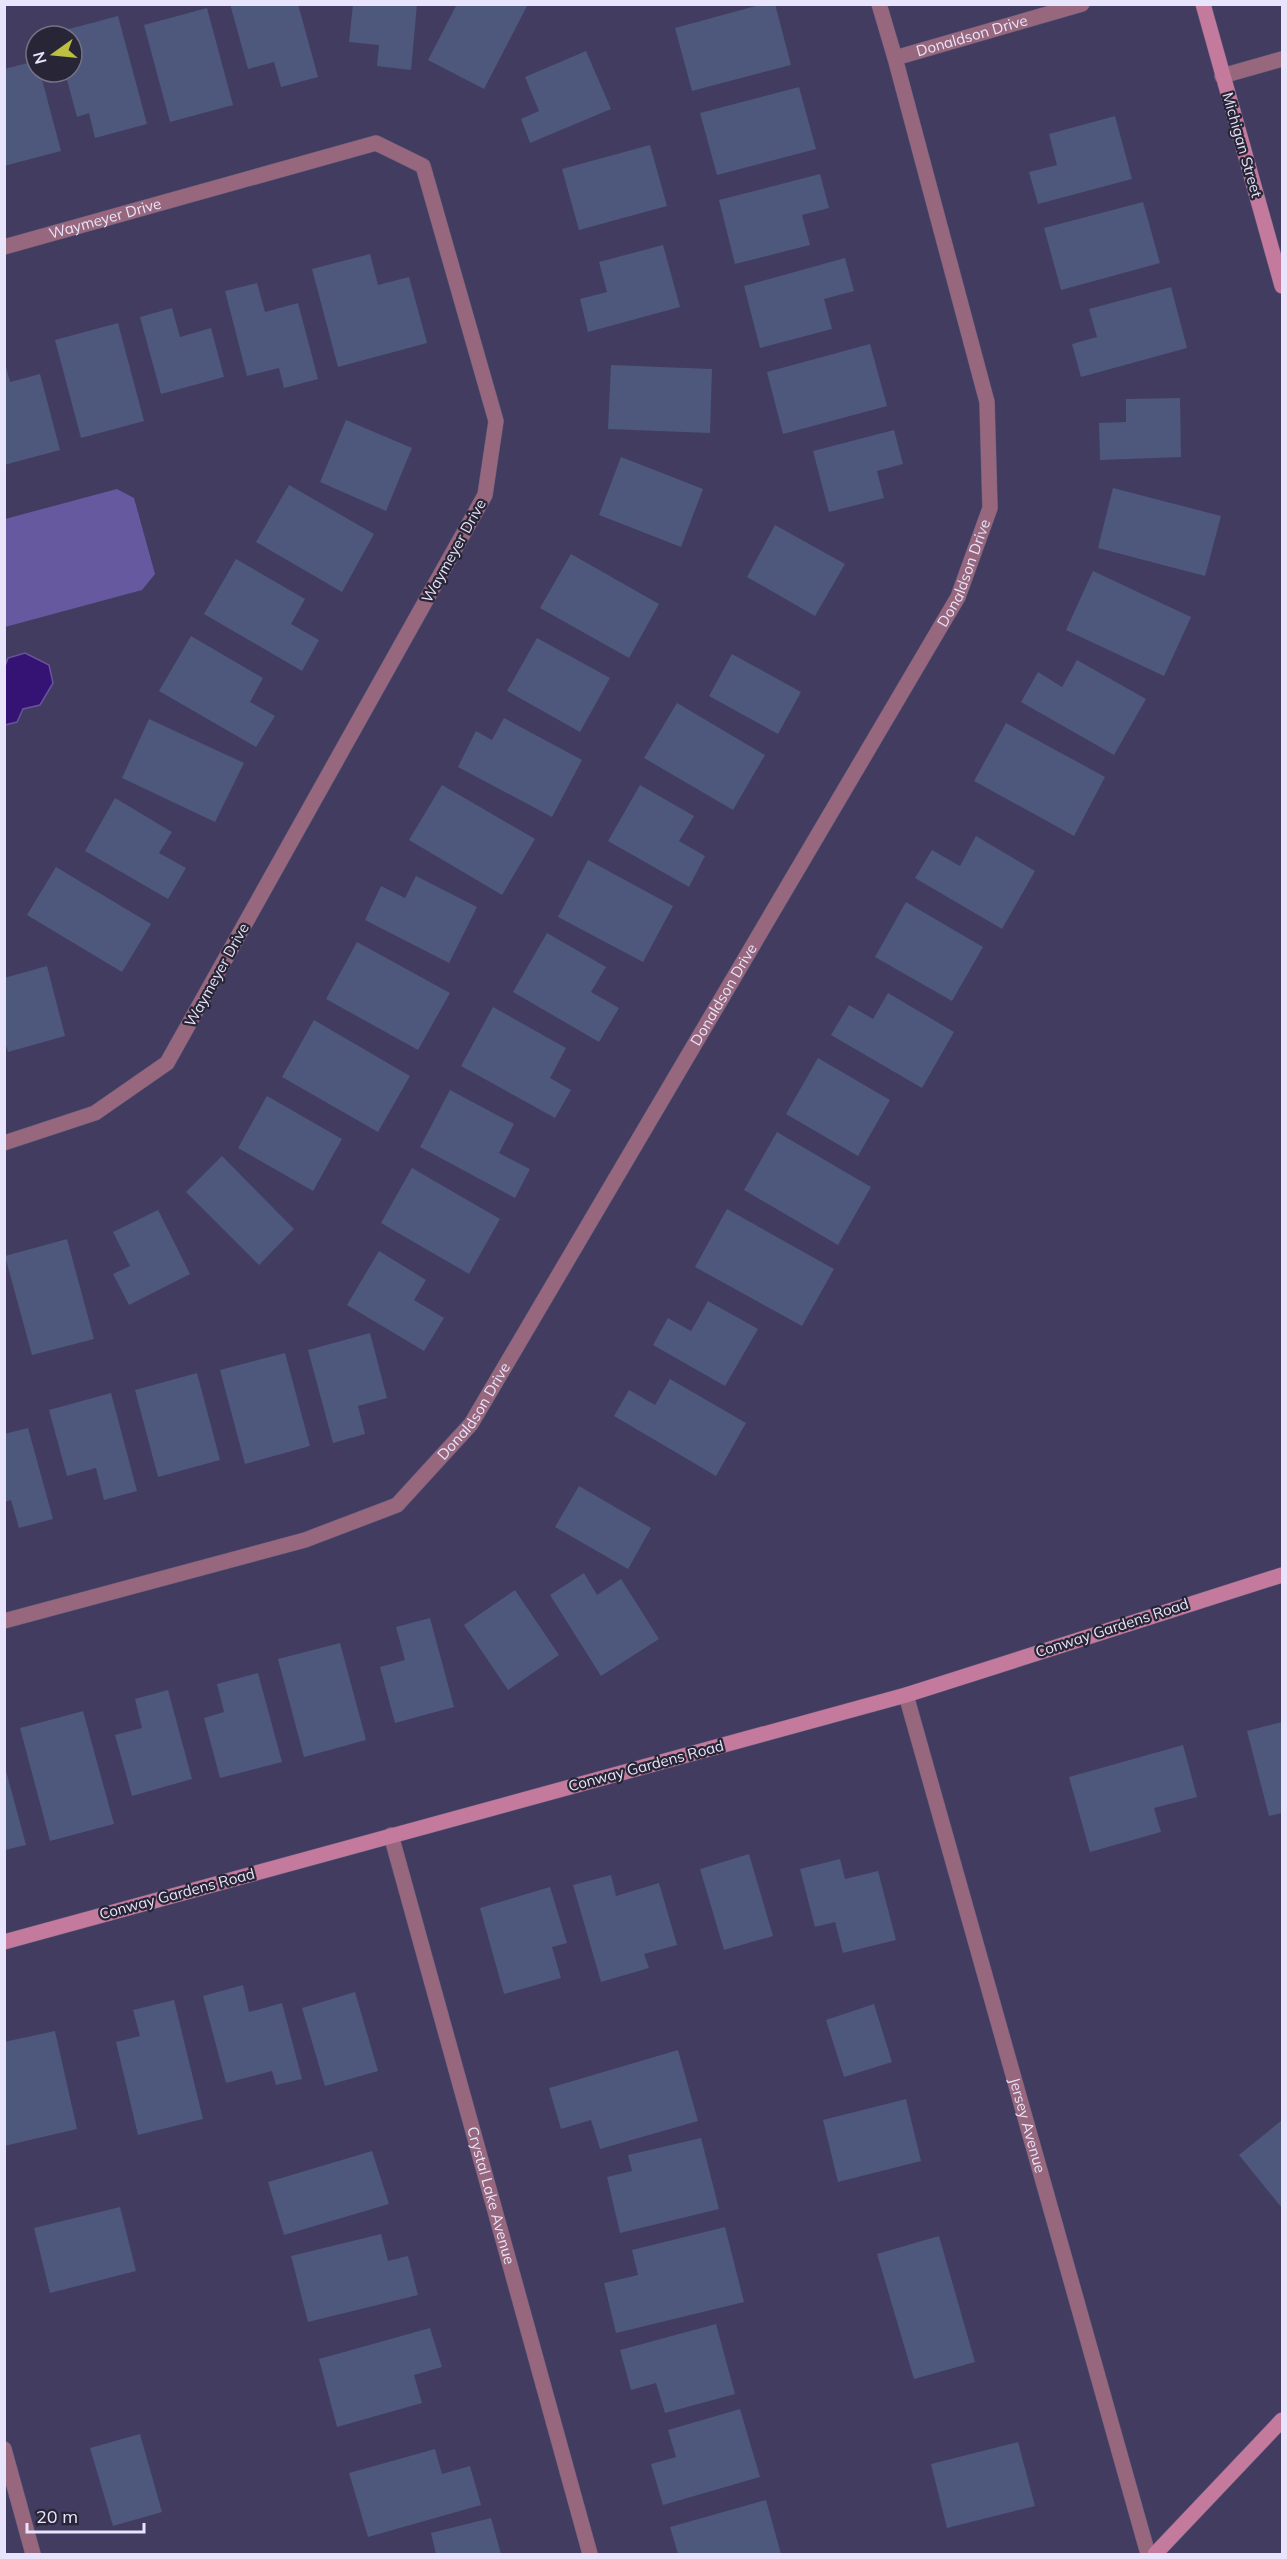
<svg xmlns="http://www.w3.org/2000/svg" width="1287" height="2559" font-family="Mulish,sans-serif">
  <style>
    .green { fill: #6659a0 }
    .water { fill: #341374; stroke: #6a529c; stroke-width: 1.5 }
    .building { fill: #4d587c }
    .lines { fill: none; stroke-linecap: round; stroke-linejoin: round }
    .street-casing { stroke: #605a7c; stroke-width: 16 }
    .secondary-casing { stroke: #605a7c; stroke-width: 16 }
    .street { stroke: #97677d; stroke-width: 15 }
    .secondary { stroke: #c47a9d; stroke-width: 15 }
    .labels { text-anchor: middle; stroke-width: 4.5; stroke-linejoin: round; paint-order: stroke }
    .street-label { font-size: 15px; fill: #e7e4fb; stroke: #282636 }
  </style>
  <rect width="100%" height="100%" fill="#423c60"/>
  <polygon class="green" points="117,489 134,498 155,574 142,590 5,627 5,519"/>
  <polygon class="water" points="25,653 49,665 53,683 40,705 23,709 17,722 5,725 5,666 8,658"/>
  <g class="building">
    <polygon points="230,4 298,4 318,77 281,87 274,62 248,69"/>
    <polygon points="353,4 417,4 411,70 377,66 379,45 349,42"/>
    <polygon points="457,4 528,4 484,89 428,60"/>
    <polygon points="763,4 775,4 791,65 692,91 675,28"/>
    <polygon points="207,8 233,105 170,122 144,25"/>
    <polygon points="118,16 147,124 95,138 89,113 77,117 65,72 72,72 72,36 55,36 54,33"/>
    <polygon points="586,51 611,109 530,143 521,119 539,111 525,77"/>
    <polygon points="36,61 36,72 40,72 61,151 4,166 4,69"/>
    <polygon points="799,87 816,149 717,175 700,113"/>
    <polygon points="1115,116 1132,179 1038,204 1029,172 1057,165 1049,134"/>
    <polygon points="650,145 667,206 579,230 562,169"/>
    <polygon points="820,174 829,208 802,215 810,245 735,264 719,200"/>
    <polygon points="1143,202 1160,263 1061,290 1044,228"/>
    <polygon points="663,245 680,307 588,332 580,299 607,292 599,262"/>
    <polygon points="370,254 378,285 409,277 427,343 338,367 312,269"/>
    <polygon points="845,258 854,291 824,299 832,329 760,348 744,286"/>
    <polygon points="257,283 265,312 298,303 318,379 284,388 279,368 247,376 225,291"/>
    <polygon points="1171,287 1187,348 1081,377 1072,344 1097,337 1089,309"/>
    <polygon points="172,308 180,337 211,328 224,377 161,394 140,317"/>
    <polygon points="118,323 144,421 81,438 55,340"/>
    <polygon points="870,344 887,406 783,434 767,372"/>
    <polygon points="5,363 10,382 40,374 60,450 4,465"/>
    <polygon points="611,365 712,369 710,433 608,429"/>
    <polygon points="1180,398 1181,457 1100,460 1099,423 1126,422 1126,399"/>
    <polygon points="346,420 412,448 386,511 320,482"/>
    <polygon points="894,430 903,464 877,471 884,498 829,512 813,451"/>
    <polygon points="621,457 703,489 681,547 599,515"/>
    <polygon points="289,485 374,534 342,592 256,542"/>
    <polygon points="1113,488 1221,516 1205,576 1098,548"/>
    <polygon points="775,525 845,564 815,616 747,577"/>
    <polygon points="571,554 659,604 629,658 540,608"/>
    <polygon points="236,559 305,599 291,624 319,640 302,671 204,614"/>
    <polygon points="1093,571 1191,617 1164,676 1066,630"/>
    <polygon points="191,636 263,678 250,702 275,716 256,747 159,691"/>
    <polygon points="537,638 610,678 580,732 507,691"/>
    <polygon points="732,654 801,692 778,734 709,696"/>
    <polygon points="1077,660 1146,699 1114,755 1021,702 1038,672 1062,687"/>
    <polygon points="677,703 765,755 733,810 644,758"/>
    <polygon points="504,718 582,760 552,817 458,767 476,731 492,740"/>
    <polygon points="149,719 244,763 215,822 122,778"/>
    <polygon points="1006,723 1105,777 1074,836 974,781"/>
    <polygon points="442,785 535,839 502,895 409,840"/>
    <polygon points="640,785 694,816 679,841 705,856 689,887 608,841"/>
    <polygon points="115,798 172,832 159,853 186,868 168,899 85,851"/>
    <polygon points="976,836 1035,871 1002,929 915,878 932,850 960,866"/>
    <polygon points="588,860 673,906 643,962 558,917"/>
    <polygon points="56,867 151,924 122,972 27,915"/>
    <polygon points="416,876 477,907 449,963 365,920 381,886 405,898"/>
    <polygon points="906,902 983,947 952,1001 875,957"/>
    <polygon points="547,933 606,967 591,992 619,1008 599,1042 513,992"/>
    <polygon points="357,942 450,993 418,1050 326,999"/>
    <polygon points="47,966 65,1036 8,1052 4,1039 4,978"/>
    <polygon points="888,993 954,1032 922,1088 831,1035 849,1005 873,1019"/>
    <polygon points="493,1007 566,1048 550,1078 571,1090 555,1118 461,1066"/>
    <polygon points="314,1020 410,1076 378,1132 282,1077"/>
    <polygon points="818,1058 890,1100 858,1156 786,1114"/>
    <polygon points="450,1090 514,1124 499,1153 530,1169 515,1198 420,1147"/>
    <polygon points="267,1096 342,1139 313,1191 238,1148"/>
    <polygon points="777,1132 871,1187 838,1245 744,1190"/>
    <polygon points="222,1156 294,1229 259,1265 186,1192"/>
    <polygon points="412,1168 500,1219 469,1274 381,1223"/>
    <polygon points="727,1209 834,1269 802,1326 695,1267"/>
    <polygon points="158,1210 190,1274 129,1305 113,1274 130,1266 113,1232"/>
    <polygon points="67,1239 94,1339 32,1355 5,1256"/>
    <polygon points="379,1251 426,1280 414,1300 444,1318 424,1351 347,1305"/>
    <polygon points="708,1301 758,1329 725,1386 653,1345 668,1318 691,1331"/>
    <polygon points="370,1333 387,1398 358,1406 365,1434 333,1443 308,1350"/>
    <polygon points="285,1353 310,1446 245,1464 220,1370"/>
    <polygon points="197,1373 220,1460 158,1477 135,1390"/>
    <polygon points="670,1379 746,1423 716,1476 614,1416 629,1390 655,1405"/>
    <polygon points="111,1393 137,1491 104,1500 96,1468 67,1476 49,1410"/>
    <polygon points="28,1428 53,1519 19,1528 11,1500 4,1502 4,1434"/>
    <polygon points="579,1486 651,1528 628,1569 555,1527"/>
    <polygon points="584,1573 597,1595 621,1579 659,1639 601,1676 550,1595"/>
    <polygon points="515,1590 559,1655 508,1690 464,1625"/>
    <polygon points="430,1618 454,1707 395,1723 380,1667 405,1660 396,1627"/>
    <polygon points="340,1643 366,1740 304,1757 278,1659"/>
    <polygon points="258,1673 282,1762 220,1778 204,1718 224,1712 217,1684"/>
    <polygon points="168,1690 192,1779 132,1796 115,1735 142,1728 135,1699"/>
    <polygon points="83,1711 114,1824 50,1841 20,1728"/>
    <polygon points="1282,1722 1282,1813 1269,1816 1247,1731"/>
    <polygon points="1183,1745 1197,1797 1154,1808 1161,1832 1090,1852 1069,1777"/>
    <polygon points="5,1767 26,1845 5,1850"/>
    <polygon points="749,1854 773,1936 724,1950 700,1869"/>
    <polygon points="840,1859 845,1879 878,1871 896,1940 843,1953 835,1922 815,1927 800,1869"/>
    <polygon points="611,1875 616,1896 659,1883 677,1945 644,1954 649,1968 601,1982 573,1885"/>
    <polygon points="550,1887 567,1943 552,1947 561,1978 504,1994 480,1908"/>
    <polygon points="243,1985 249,2012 282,2003 302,2079 276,2085 272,2071 226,2083 203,1996"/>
    <polygon points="355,1992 378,2071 325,2086 302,2008"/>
    <polygon points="174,2000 203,2119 138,2135 116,2042 140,2036 133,2010"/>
    <polygon points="874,2004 892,2062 844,2077 826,2020"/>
    <polygon points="55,2031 77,2129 4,2146 4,2042"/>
    <polygon points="678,2050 698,2121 600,2149 591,2120 561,2129 549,2088"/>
    <polygon points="906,2099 921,2161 838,2182 823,2120"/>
    <polygon points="1282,2120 1282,2208 1239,2155"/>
    <polygon points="701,2138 719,2209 620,2233 607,2177 632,2171 628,2155"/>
    <polygon points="372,2151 389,2204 284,2235 268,2182"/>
    <polygon points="120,2207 136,2271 50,2293 34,2228"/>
    <polygon points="725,2227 744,2302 616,2333 604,2283 638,2275 632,2250"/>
    <polygon points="381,2234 388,2261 408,2256 418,2295 308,2322 291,2256"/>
    <polygon points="939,2236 975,2362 914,2379 877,2254"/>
    <polygon points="716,2324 735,2394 665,2413 656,2383 631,2390 620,2350"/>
    <polygon points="430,2328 442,2367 414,2375 422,2403 337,2427 319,2359"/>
    <polygon points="740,2409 760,2477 663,2505 651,2464 676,2457 668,2430"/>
    <polygon points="140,2434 162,2512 113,2526 90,2448"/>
    <polygon points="1018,2442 1035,2506 947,2528 931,2464"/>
    <polygon points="435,2449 442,2474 470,2466 481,2505 368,2537 349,2473"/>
    <polygon points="766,2500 781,2554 678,2554 670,2527"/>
    <polygon points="491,2518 501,2554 436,2554 431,2533"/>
  </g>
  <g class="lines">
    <g class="street-casing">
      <g id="street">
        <path id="s1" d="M895 58 1082 4"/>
        <polyline points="1222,76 1282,59"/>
        <path id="s2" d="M4 247 376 143 423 166 496 421 485 495 167 1063 95 1113 4 1143"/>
        <path id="s3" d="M4 1621 305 1540 397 1505 471 1424 958 597 990 508 987 402 895 58 879 4"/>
        <path id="s4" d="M906 1695 1148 2554"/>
        <path id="s5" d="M391 1835 590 2554"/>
        <polyline points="4,2449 33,2554"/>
      </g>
    </g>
    <g class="secondary-casing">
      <g id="secondary">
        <polyline points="1203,4 1282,286"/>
        <polyline points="4,1942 906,1695 1282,1575"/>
        <polyline points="1155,2554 1282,2420"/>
      </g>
    </g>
    <use href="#street" class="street"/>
    <use href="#secondary" class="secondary"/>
  </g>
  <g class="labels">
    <g class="street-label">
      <text dy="5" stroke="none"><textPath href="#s1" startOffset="80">Donaldson Drive</textPath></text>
      <text transform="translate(1242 145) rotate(74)" y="5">Michigan Street</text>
      <text dy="5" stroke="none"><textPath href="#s2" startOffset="105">Waymeyer Drive</textPath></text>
      <text transform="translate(454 551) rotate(-61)" y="5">Waymeyer Drive</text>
      <text dy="5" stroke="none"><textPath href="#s3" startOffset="1504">Donaldson Drive</textPath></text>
      <text transform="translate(217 975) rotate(-61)" y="5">Waymeyer Drive</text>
      <text dy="5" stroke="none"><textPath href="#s3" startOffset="1018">Donaldson Drive</textPath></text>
      <text dy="5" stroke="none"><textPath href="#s3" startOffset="532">Donaldson Drive</textPath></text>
      <text transform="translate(1112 1628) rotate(-18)" y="5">Conway Gardens Road</text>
      <text transform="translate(646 1766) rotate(-15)" y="5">Conway Gardens Road</text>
      <text transform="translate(177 1894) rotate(-15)" y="5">Conway Gardens Road</text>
      <text dy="5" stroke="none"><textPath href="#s4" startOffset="447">Jersey Avenue</textPath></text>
      <text dy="5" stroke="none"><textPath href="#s5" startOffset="374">Crystal Lake Avenue</textPath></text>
    </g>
  </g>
  <rect width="1287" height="2559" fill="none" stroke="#e7e4fb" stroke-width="12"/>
  <g transform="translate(54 54) rotate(255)"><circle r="28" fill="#282636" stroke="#747285" stroke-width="1.5"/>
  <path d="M0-4.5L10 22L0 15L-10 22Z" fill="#bdbf43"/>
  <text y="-9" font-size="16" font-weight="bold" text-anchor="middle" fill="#e7e4fb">N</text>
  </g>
  <path d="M27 2523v9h117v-9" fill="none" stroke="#e7e4fb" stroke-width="3"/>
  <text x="36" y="2523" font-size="18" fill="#e7e4fb" stroke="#282636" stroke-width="4.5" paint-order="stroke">20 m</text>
</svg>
